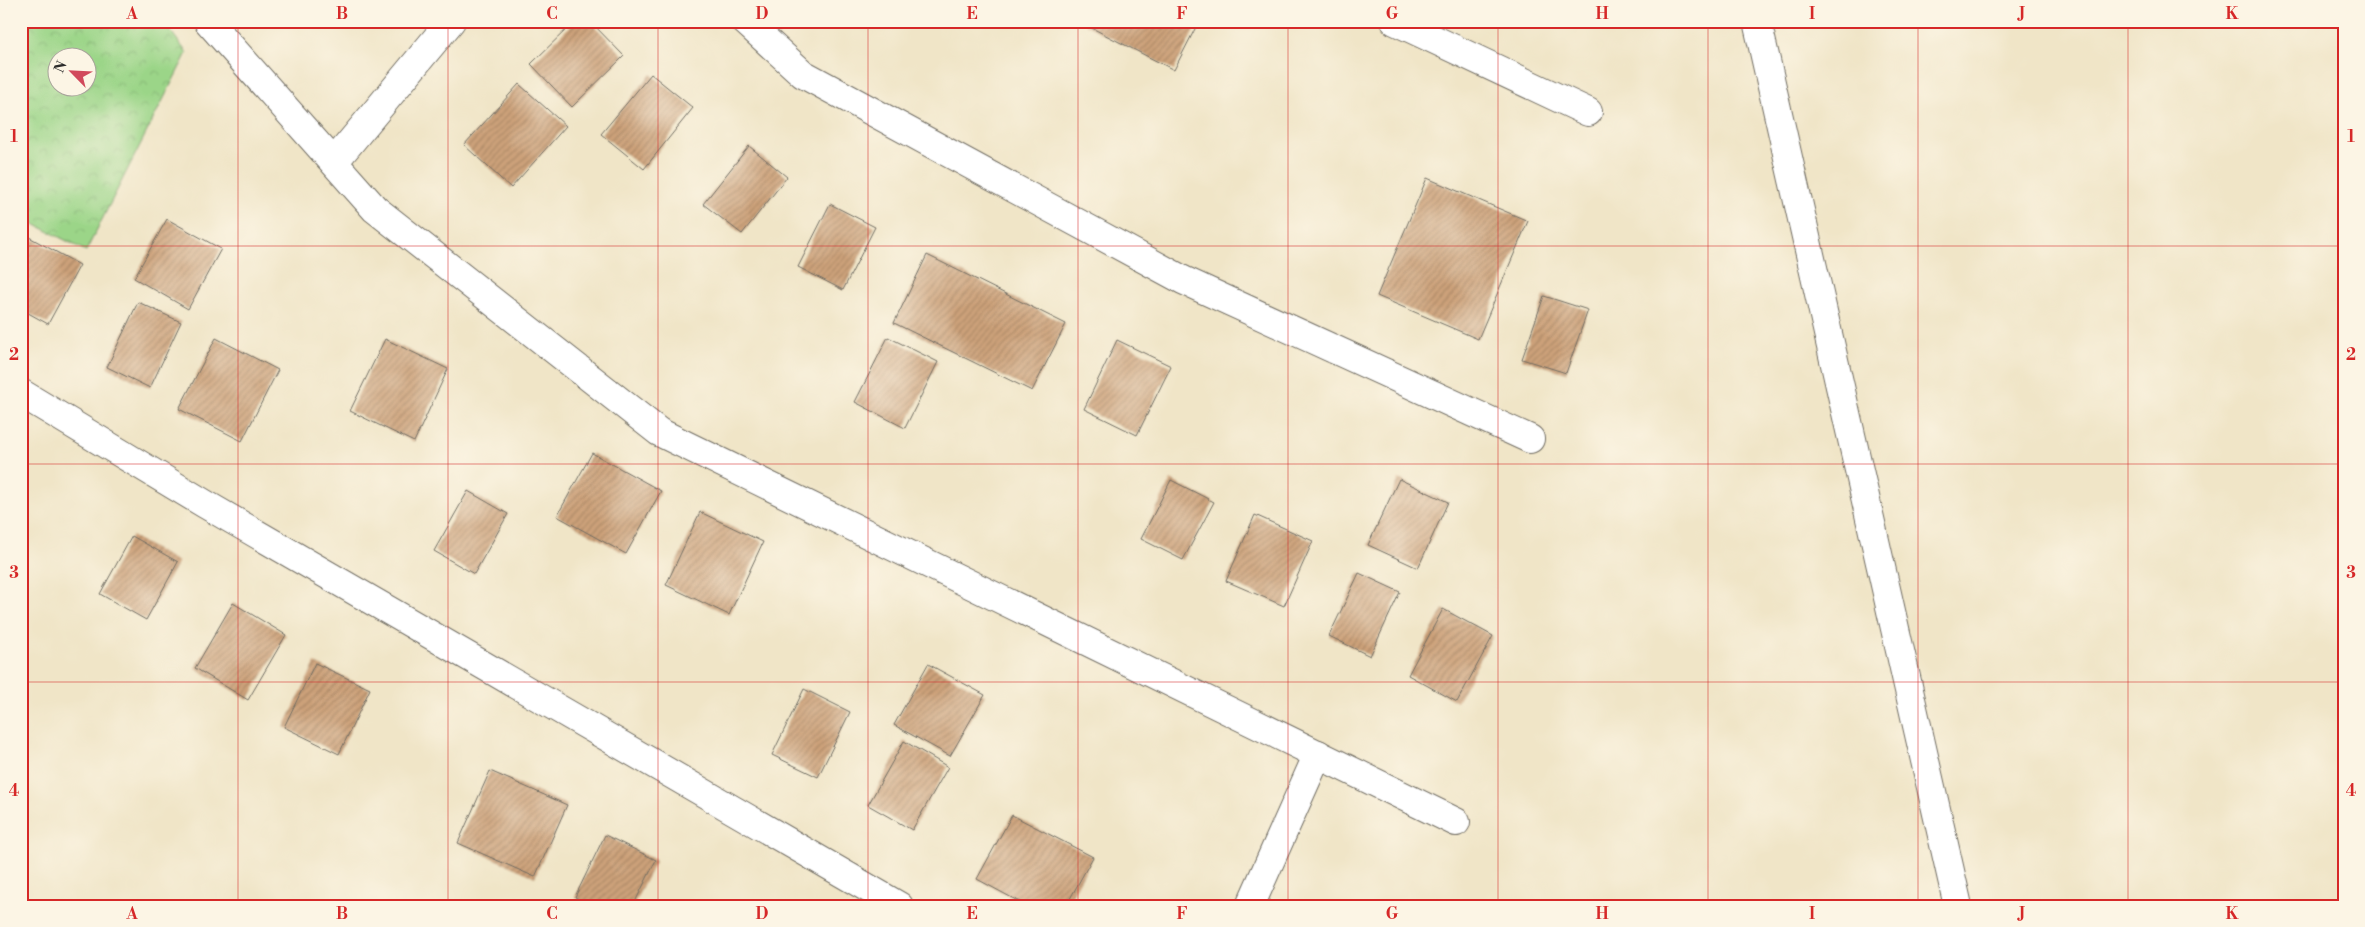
<svg xmlns="http://www.w3.org/2000/svg" width="2365" height="927" font-family="'Libre Bodoni',serif">
  <style>
    .park { fill: url(#park-crowns); stroke: #63805a; fill-rule: evenodd }
    .building { fill: url(#building-hatch) }
    .lines { fill: none; stroke-linecap: round; stroke-linejoin: round }
    .minor-casing { stroke: #706c62; stroke-width: 30 }
    .minor { stroke: #fff; stroke-width: 28 }
    .grid { fill: none; stroke: #d62828; stroke-width: 1; stroke-opacity: 0.55 }
    .neatline { fill: none; stroke: #d62828; stroke-width: 2 }
    .grid-label { font-size: 16px; text-anchor: middle; font-weight: bold; fill: #d62828 }
  </style>
  <defs>
    <pattern id="park-crowns" width="20" height="18" patternUnits="userSpaceOnUse" patternTransform="scale(1.25)"><rect width="20" height="18" fill="#9bd588"/><path d="M2 6a3 3 0 1 1 6 0M12 15a3 3 0 1 1 6 0" fill="none" stroke="#86b776"/></pattern>
    <pattern id="building-hatch" width="6" height="6" patternUnits="userSpaceOnUse" patternTransform="scale(1.25)"><rect width="6" height="6" fill="#cda27a"/><path d="M-1 1l2-2M0 6l6-6M5 7l2-2" fill="none" stroke="#a78464"/></pattern>
  </defs>
  <rect width="100%" height="100%" fill="#fcf5e5"/>
  <filter id="ink" filterUnits="userSpaceOnUse"><feTurbulence type="fractalNoise" baseFrequency=".02" numOctaves="2"/><feDisplacementMap in="SourceGraphic" scale="10" xChannelSelector="R" yChannelSelector="G"/><feConvolveMatrix kernelMatrix="1 2 1 2 8 2 1 2 1" color-interpolation-filters="sRGB"/></filter>
  <filter id="wash" filterUnits="userSpaceOnUse"><feTurbulence type="fractalNoise" baseFrequency=".0096" numOctaves="4" result="noise"/><feDisplacementMap in="SourceGraphic" scale="20" xChannelSelector="R" yChannelSelector="G"/><feGaussianBlur stdDeviation="1.12" result="paint"/><feColorMatrix in="noise" values="0 0 0 0 0 0 0 0 0 0 0 0 0 0 0 0 0 1.4 0 .05"/><feComposite in="paint" operator="in"/></filter>
  <g filter="url(#wash)">
    <rect width="100%" height="100%" fill="#f0e5c7"/>
    <path class="park" d="M21 21H163L187 53 86 251 21 217ZM58 58H88V88H58Z"/>
    <g id="blocks">
      <g class="building">
        <polygon points="575,21 590,21 624,56 572,107 531,64"/>
        <polygon points="1088,21 1199,21 1174,70 1086,25"/>
        <polygon points="651,74 693,108 644,169 601,134"/>
        <polygon points="519,84 566,126 511,188 464,145"/>
        <polygon points="749,146 787,177 742,234 703,204"/>
        <polygon points="1427,178 1528,221 1478,339 1377,296"/>
        <polygon points="830,204 875,227 843,290 798,267"/>
        <polygon points="167,219 221,249 188,309 134,278"/>
        <polygon points="29,237 80,265 48,324 21,309 21,250"/>
        <polygon points="927,255 1066,324 1032,391 894,323"/>
        <polygon points="1544,296 1588,310 1566,373 1522,359"/>
        <polygon points="138,302 181,322 150,388 107,367"/>
        <polygon points="888,337 938,362 905,428 855,402"/>
        <polygon points="216,338 278,370 242,441 179,409"/>
        <polygon points="385,339 448,369 414,442 350,411"/>
        <polygon points="1117,340 1171,366 1137,435 1084,409"/>
        <polygon points="592,453 661,491 626,554 557,516"/>
        <polygon points="1399,479 1448,502 1418,568 1368,545"/>
        <polygon points="1171,480 1214,502 1183,560 1141,539"/>
        <polygon points="468,491 508,514 474,574 434,551"/>
        <polygon points="700,512 763,542 729,615 666,585"/>
        <polygon points="1255,515 1313,541 1284,606 1226,581"/>
        <polygon points="132,536 178,562 146,620 100,594"/>
        <polygon points="1359,573 1400,592 1370,656 1329,636"/>
        <polygon points="233,603 286,635 248,700 195,668"/>
        <polygon points="1443,609 1493,636 1457,702 1408,675"/>
        <polygon points="315,663 370,689 339,754 284,727"/>
        <polygon points="928,664 985,695 950,756 894,725"/>
        <polygon points="804,689 850,712 818,777 772,755"/>
        <polygon points="904,741 948,767 912,830 868,805"/>
        <polygon points="490,771 567,805 535,877 458,843"/>
        <polygon points="1012,815 1093,857 1066,906 1027,906 977,879"/>
        <polygon points="605,835 656,860 633,906 593,906 575,897"/>
      </g>
    </g>
  </g>
  <g filter="url(#ink)">
    <use href="#blocks" fill-opacity="0" stroke="#706c62" stroke-width="1"/>
    <g class="lines">
      <g class="minor-casing">
        <g id="minor">
          <polyline points="208,21 375,209 659,432 1456,822"/>
          <polyline points="745,21 803,74 1183,280 1530,439"/>
          <polyline points="1395,21 1588,112"/>
          <polyline points="1757,21 1958,906"/>
          <polyline points="334,162 451,21"/>
          <polyline points="21,393 205,504 899,906"/>
          <polyline points="1250,906 1318,754"/>
        </g>
      </g>
      <use href="#minor" class="minor"/>
    </g>
  </g>
  <path class="grid" d="M238 21V906M448 21V906M658 21V906M868 21V906M1078 21V906M1288 21V906M1498 21V906M1708 21V906M1918 21V906M2128 21V906M21 246H2344M21 464H2344M21 682H2344"/>
  <rect width="2365" height="927" fill="none" stroke="#fcf5e5" stroke-width="55"/>
  <g transform="translate(72 72) rotate(294)"><circle r="24" fill="#fcf5e5" stroke="#a8a49b"/>
  <path d="M0-4L9 19L0 12L-9 19Z" fill="#d1495b"/>
  <text y="-8" font-size="14" font-weight="bold" text-anchor="middle" fill="#2b2b2b">N</text>
  </g>
  <rect x="28" y="28" width="2310" height="872" class="neatline"/>
  <g class="grid-label">
    <text x="132" y="19">A</text>
    <text x="342" y="19">B</text>
    <text x="552" y="19">C</text>
    <text x="762" y="19">D</text>
    <text x="972" y="19">E</text>
    <text x="1182" y="19">F</text>
    <text x="1392" y="19">G</text>
    <text x="1602" y="19">H</text>
    <text x="1812" y="19">I</text>
    <text x="2022" y="19">J</text>
    <text x="2232" y="19">K</text>
    <text x="14" y="142">1</text>
    <text x="2351" y="142">1</text>
    <text x="14" y="360">2</text>
    <text x="2351" y="360">2</text>
    <text x="14" y="578">3</text>
    <text x="2351" y="578">3</text>
    <text x="14" y="796">4</text>
    <text x="2351" y="796">4</text>
    <text x="132" y="919">A</text>
    <text x="342" y="919">B</text>
    <text x="552" y="919">C</text>
    <text x="762" y="919">D</text>
    <text x="972" y="919">E</text>
    <text x="1182" y="919">F</text>
    <text x="1392" y="919">G</text>
    <text x="1602" y="919">H</text>
    <text x="1812" y="919">I</text>
    <text x="2022" y="919">J</text>
    <text x="2232" y="919">K</text>
  </g>
</svg>
